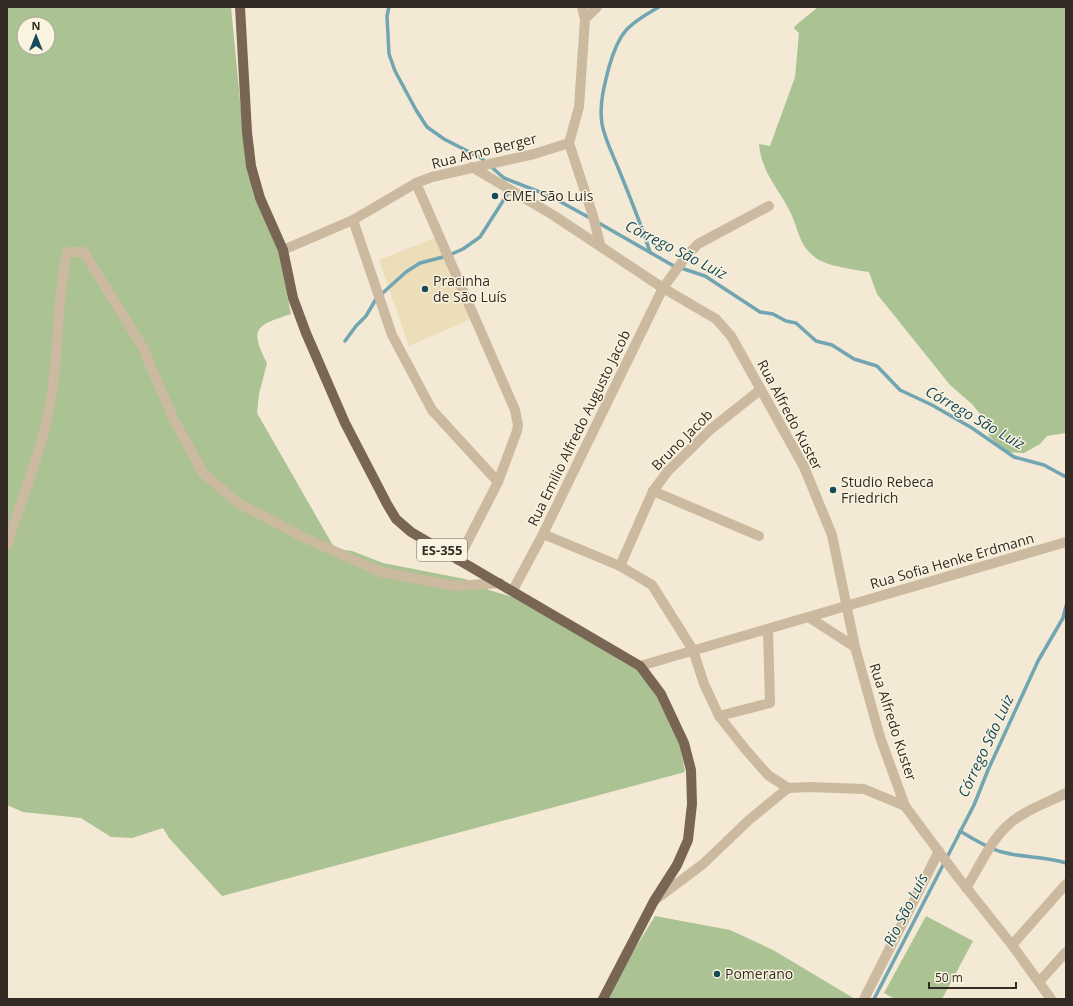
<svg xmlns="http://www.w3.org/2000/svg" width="1073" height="1006" font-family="'Open Sans',sans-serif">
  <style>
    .green { fill: #abc293; fill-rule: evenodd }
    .plaza { fill: #ecdeb9 }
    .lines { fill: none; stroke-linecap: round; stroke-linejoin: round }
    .stream { stroke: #71a5b2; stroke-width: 3.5 }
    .minor { stroke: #cbba9f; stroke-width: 10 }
    .major { stroke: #786553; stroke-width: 10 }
    .poi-dot { fill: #164a59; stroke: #faf3e0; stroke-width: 1.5 }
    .labels { text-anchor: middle; stroke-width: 3; stroke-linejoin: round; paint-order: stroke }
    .shield { fill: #faf3e0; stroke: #6f675c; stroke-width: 1 }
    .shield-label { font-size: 13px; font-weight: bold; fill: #342b24 }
    .street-label { font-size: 14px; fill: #342b24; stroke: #faf3e0 }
    .poi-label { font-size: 14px; fill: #342b24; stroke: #faf3e0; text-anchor: start }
    .water-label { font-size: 15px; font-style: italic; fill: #164a59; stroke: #faf3e0 }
  </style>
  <rect width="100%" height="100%" fill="#f3e9d4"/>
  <g class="green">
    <path d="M7 7H231L246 162 273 223 291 314C258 325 248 327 267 363L259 394 257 413 335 549 352 551 383 563 465 579 489 590 532 603 629 661 655 689 680 744 685 772 222 896 169 838 163 828 132 838 111 837 81 818 23 812 7 805ZM24 24H48V48H24Z"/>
    <path d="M818 7H1066V433L1047 436 1040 444 1024 453 1005 452 989 436 986 421 972 404 950 385 877 294 869 272C856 270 826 266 816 258 799 245 800 234 792 216 781 190 762 176 759 144L770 146 795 77 799 33 794 28 795 26Z"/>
    <polygon points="655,916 730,930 773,950 855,999 604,999"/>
    <polygon points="926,916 973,941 942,999 895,999 884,993"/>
  </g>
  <polygon class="plaza" points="439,236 471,319 409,346 379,260"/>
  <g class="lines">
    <g class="stream">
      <polyline points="389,7 387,16 389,54 395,71 416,110 427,127 444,139 481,158 504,178 550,196 590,218"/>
      <polyline points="597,222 672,265 705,276 760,312 773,314 786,321 796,323 816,341 832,345 854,359 877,366 900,390 932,405 972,428 1014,457 1044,465 1066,477"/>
      <path d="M650 252C641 224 630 197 619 170 613 155 605 140 602 124 599 105 604 86 609 67 619 32 627 25 659 7"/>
      <polyline points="345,341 356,326 366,316 376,299 406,272 420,263 447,256 463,249 480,237 510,190"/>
      <path d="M960 831C973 839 987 848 1002 852 1023 858 1045 856 1066 863"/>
      <polyline points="874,999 974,805 988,770 1038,661 1063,618 1066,606"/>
    </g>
    <g class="minor">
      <polyline points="585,19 597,7"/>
      <polyline points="569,143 593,216 600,244"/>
      <polyline points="472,167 553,215 663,288 716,319 731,336 804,467 832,535 855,647 880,737 905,806"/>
      <polyline points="416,183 515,410 518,425 517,431 498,482 458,560"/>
      <polyline points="353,220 392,335 432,410 498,482"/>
      <polyline points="283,250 353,220 416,183 432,177 534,154 569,143 579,107 585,19 582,7"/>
      <polyline points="653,491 759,536"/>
      <polyline points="543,534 620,566 652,585 693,650 704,684 719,716 746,750 768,775 788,788"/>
      <path d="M7 545C20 505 36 464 46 424 60 367 55 309 67 252H84L142 346 174 420 203 473 238 503 303 537 381 572 455 586 500 583"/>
      <polyline points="620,566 653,491 668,471 711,429 760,390"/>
      <polyline points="513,590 543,534 663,288 687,255 698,244 769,206"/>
      <polyline points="810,618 855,647"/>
      <polyline points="640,666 1066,542"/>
      <polyline points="719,716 770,703 768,630"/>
      <path d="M966 888C979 868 989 843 1007 826 1022 811 1047 803 1066 793"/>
      <polyline points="655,900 703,864 749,820 788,788 810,787 864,789 905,806 957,876 1012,945 1051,999"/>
      <polyline points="1012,945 1066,884"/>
      <polyline points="1039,982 1066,952"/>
      <polyline points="864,999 939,851"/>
    </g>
    <polyline class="major" points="240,7 247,132 251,166 260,198 283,250 293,298 306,333 345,423 387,504 396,519 411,532 640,666 661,694 684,743 691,770 692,804 688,840 677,865 654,901 603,999"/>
  </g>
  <g class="poi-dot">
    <circle cx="495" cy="196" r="4"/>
    <circle cx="425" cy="289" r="4"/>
    <circle cx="833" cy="490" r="4"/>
    <circle cx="717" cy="974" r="4"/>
  </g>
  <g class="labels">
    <rect class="shield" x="417" y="539" width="50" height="22" rx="3"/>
    <g class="shield-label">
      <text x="442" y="555">ES-355</text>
    </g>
    <g class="street-label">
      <text transform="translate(484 151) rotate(-14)" y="5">Rua Arno Berger</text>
      <text transform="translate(790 415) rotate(62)" y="5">Rua Alfredo Kuster</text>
      <text transform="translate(579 428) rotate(-64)" y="5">Rua Emilio Alfredo Augusto Jacob</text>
      <text transform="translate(682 440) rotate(-45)" y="5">Bruno Jacob</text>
      <text transform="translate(952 561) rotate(-16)" y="5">Rua Sofia Henke Erdmann</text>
      <text transform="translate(893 722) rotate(72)" y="5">Rua Alfredo Kuster</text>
    </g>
    <g class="poi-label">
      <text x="503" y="201">CMEI São Luis</text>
      <text x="433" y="286">Pracinha<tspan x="433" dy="16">de São Luís</tspan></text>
      <text x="841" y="487">Studio Rebeca<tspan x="841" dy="16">Friedrich</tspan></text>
      <text x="725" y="979">Pomerano</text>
    </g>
    <g class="water-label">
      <text transform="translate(676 250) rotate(27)" y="5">Córrego São Luiz</text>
      <text transform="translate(975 418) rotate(30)" y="5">Córrego São Luiz</text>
      <text transform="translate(986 746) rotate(-65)" y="5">Córrego São Luiz</text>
      <text transform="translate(906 910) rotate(-63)" y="5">Rio São Luís</text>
    </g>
  </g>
  <rect width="1073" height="1006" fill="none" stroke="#342b24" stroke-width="16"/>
  <g transform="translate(36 36)"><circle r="19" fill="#faf3e0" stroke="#aba395"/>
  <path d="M0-3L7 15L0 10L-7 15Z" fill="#164a59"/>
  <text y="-6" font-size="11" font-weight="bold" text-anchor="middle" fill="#342b24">N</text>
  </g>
  <path d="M929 982v6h87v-6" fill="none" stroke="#342b24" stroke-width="2"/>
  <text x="935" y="982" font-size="12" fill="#342b24" stroke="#faf3e0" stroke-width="3" paint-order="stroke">50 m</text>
</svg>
